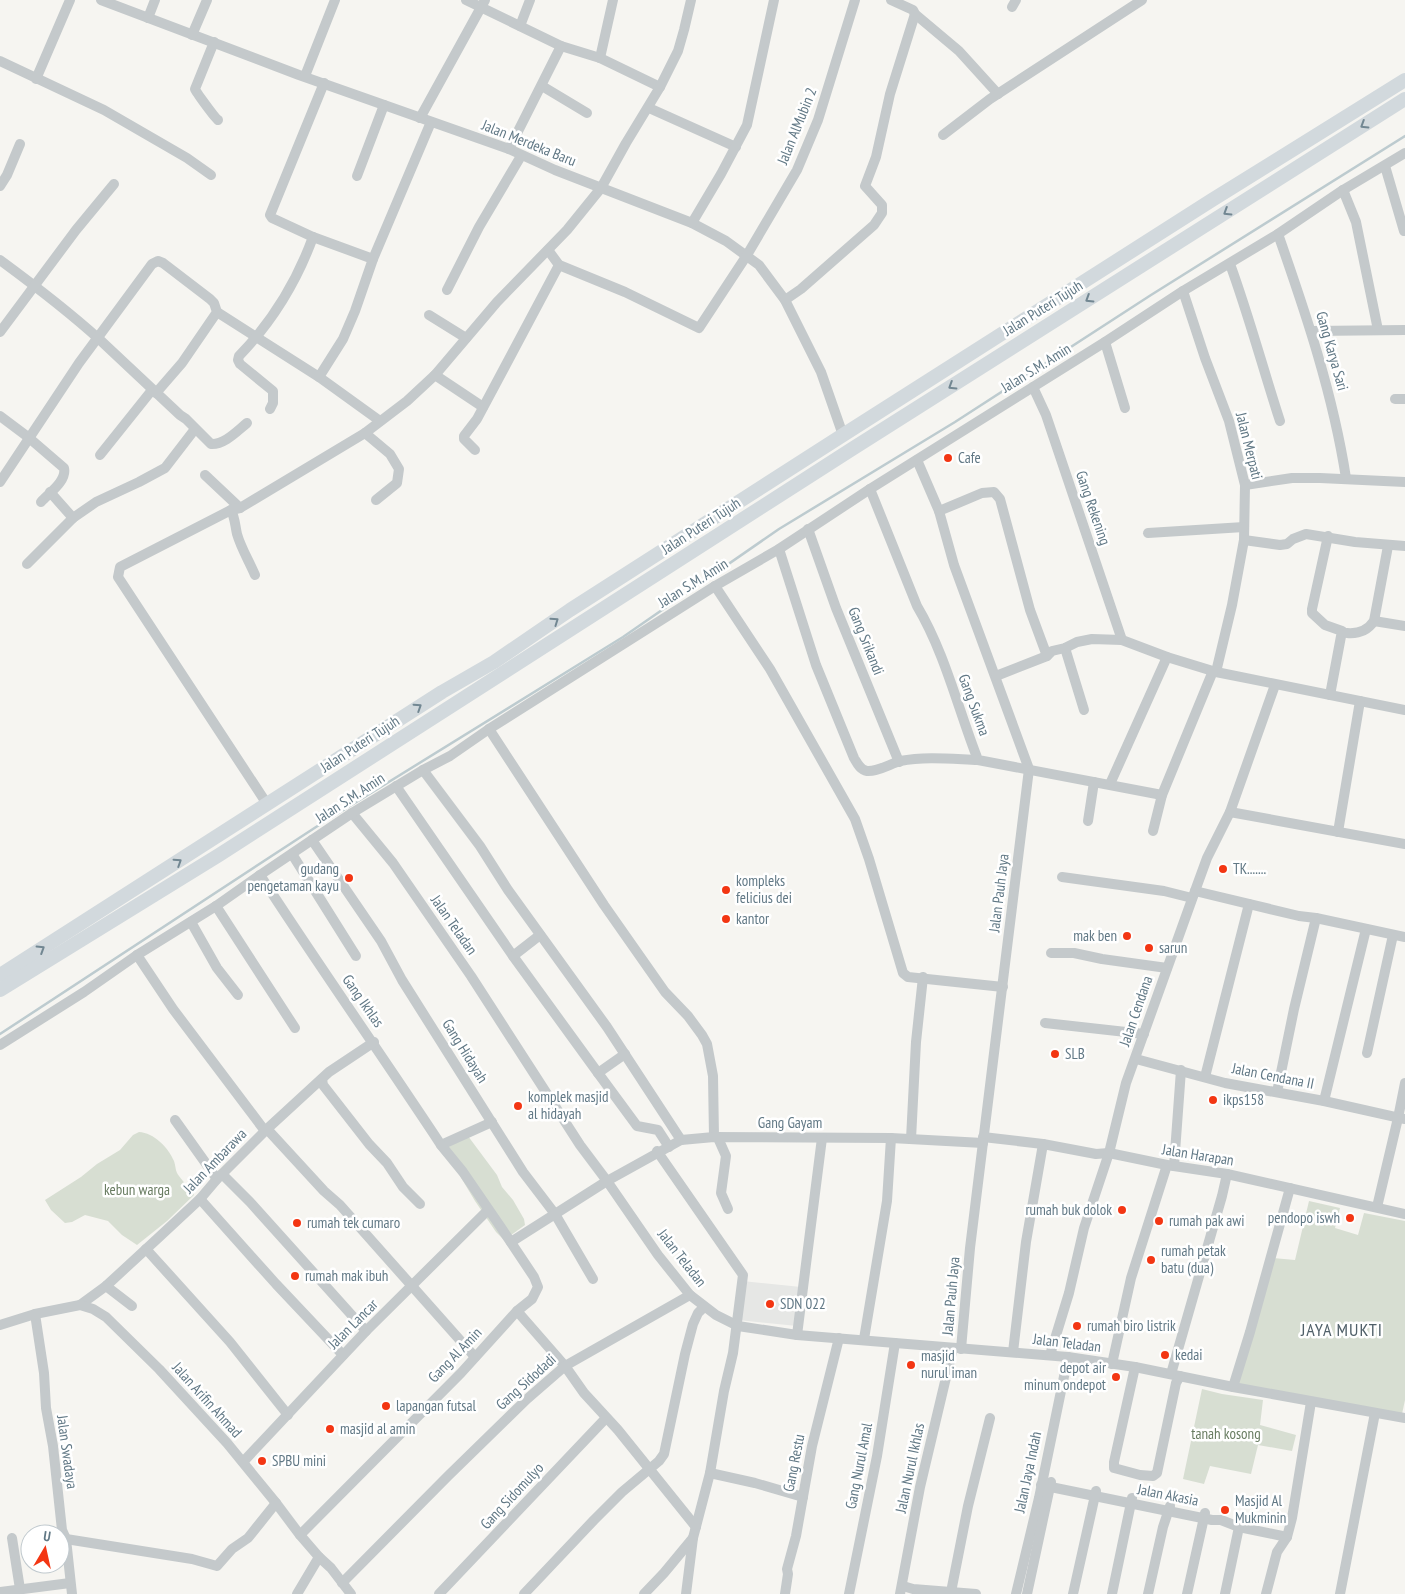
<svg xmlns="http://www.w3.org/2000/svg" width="1405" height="1594" font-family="'PT Sans Narrow',sans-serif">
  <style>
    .built { fill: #e6e7e5 }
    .green { fill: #d7ded2 }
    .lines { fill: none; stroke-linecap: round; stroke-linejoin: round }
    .stream { stroke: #bdcbcf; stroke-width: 2.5 }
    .minor { stroke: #c4c9cb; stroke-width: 10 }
    .highway { stroke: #d2d9dd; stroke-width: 14 }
    .oneway { stroke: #728792 }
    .poi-dot { fill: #f33613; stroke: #fff; stroke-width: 2 }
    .labels { text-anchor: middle; stroke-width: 5; stroke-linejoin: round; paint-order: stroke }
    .street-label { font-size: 15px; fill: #617885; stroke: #fff }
    .poi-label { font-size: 15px; fill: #617885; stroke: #fff; text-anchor: start }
    .park-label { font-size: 15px; fill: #687c61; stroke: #fff }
    .quarter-label { font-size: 18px; letter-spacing: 1px; fill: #506069; stroke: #fff }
  </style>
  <rect width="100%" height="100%" fill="#f6f5f1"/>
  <polygon class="built" points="742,1281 801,1287 797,1326 738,1320"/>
  <g class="green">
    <path d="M139 1132C154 1133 168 1147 174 1161 176 1167 175 1171 179 1176 184 1183 189 1187 194 1195L167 1221 137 1245 122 1235 108 1221 85 1215 72 1222 65 1223 51 1210 45 1200 81 1177 97 1164 120 1150 133 1135Z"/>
    <polygon points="468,1136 497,1175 502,1187 513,1200 524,1219 525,1225 504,1240 496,1232 475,1201 442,1146"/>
    <polygon points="1309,1201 1340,1208 1335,1228 1358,1235 1364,1213 1405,1221 1405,1400 1402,1414 1236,1384 1273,1258 1295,1260"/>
    <polygon points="1202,1389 1222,1394 1263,1400 1260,1425 1296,1435 1292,1451 1258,1445 1251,1474 1210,1466 1204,1484 1183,1479"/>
  </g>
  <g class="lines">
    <polyline class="stream" points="0,1034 316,827 623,637 779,529 955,422 1151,295 1405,136"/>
    <g class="minor">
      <polyline points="101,0 299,75 509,149 555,170 692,223 726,241 759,265 785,300 821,372 843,435"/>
      <polyline points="466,0 561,46 600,58 660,87"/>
      <polyline points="891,0 913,10 915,14 959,51 998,94"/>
      <polyline points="1012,7 1016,0"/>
      <polyline points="148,18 155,0"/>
      <polyline points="520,26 530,0"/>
      <polyline points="192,35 207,0"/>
      <path d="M214 42 195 89C196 92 215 118 218 120"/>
      <polyline points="600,58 613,0"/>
      <polyline points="0,61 104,110 187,158 211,175"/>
      <polyline points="305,76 335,0"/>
      <polyline points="36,79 70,0"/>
      <polyline points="324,83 270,215 272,218 313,237 373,259"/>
      <polyline points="542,86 587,113"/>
      <polyline points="649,108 736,147"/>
      <polyline points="420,118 485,0"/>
      <polyline points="943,135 990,99 1142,0"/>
      <polyline points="509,149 561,46"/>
      <polyline points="1385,166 1404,231"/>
      <polyline points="357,176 384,105"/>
      <polyline points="0,186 7,175 20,144"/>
      <polyline points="1343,190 1356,222 1378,330"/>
      <polyline points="692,223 721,174 747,125 774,0"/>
      <path d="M1278 234C1306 314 1333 394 1346 478"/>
      <polyline points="548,250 559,265 625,292 699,328 747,255 797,170 818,120 855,0"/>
      <path d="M0 260C34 285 68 311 99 339 126 364 153 390 180 415L186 419 211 444C224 445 237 431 247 423"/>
      <path d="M1230 264C1249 316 1263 369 1280 421"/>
      <polyline points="447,290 479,227 521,156"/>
      <polyline points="1183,291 1205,358 1229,421 1245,485 1244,540 1232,605 1216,672"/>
      <polyline points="785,300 801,289 874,225 882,213 882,205 865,186 876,157 890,94 915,14"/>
      <polyline points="217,312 319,377 380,421"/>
      <polyline points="429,315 466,338"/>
      <polyline points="1312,331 1405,330"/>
      <polyline points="0,332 76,230 114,184"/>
      <polyline points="1105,342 1125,408"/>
      <polyline points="435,375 483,407"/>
      <polyline points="319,377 343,339 355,311 373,259 431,122"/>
      <polyline points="1033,387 1046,415 1122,640"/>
      <polyline points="1395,399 1405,399"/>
      <path d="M270 409 273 403V391L240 364 238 360 239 356C272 322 297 281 313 237"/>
      <path d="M0 416 28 437 64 468C67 481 49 493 41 502"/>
      <polyline points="365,433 390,454 399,469 397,483 376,500"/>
      <polyline points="475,450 464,439 464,436 477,419 559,265"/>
      <polyline points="100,455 152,390"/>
      <polyline points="917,460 939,511 954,565 1029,769 970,1248 961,1349"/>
      <polyline points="205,475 240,508"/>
      <polyline points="0,482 79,363 152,264 158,261 163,263 210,299 214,303 217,312 182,363 156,393"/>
      <polyline points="1245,485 1292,478 1320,478 1405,482"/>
      <path d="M870 489 917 606C945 653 958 709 978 760L1162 795"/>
      <polyline points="50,492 73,518"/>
      <path d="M231 510C235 518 235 525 237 534 241 548 249 561 255 575"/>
      <polyline points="939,511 982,493 994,492 1000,499 1030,610 1047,656"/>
      <polyline points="808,529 836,608 899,762"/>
      <polyline points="1148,533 1244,527"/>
      <polyline points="1328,536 1312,609 1312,613 1325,625 1342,631 1330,695"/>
      <polyline points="1244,540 1280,545 1287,544 1293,539 1306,534 1355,542 1405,546"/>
      <path d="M779 549 816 665 854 758C857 763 860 770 867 771 877 772 890 764 900 761 926 756 952 759 978 760"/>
      <polyline points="27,564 73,518 96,502 139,482 165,468 195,429"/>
      <polyline points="715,586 770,669 855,819 869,859 903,973 908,977 1003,987"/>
      <polyline points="1374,621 1405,626"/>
      <path d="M1347 633C1359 634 1368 630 1374 621L1388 546"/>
      <polyline points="1065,648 1084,710"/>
      <polyline points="996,676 1047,656 1052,651 1065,648 1077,642 1092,639 1122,640 1167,657 1216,672 1405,710"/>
      <polyline points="489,729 604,905 665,992 688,1016 702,1035 707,1044 713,1076 714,1137"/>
      <polyline points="423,770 480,846 508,890 607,1027 681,1140"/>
      <polyline points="1110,784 1167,657"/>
      <polyline points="396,786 513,956 598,1073"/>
      <polyline points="267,804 118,577 120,567 231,510 240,508 365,433 407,401 435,375 497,302 567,230 601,188 626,143 660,87 678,51 684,30 691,0"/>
      <polyline points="1230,812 1405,844"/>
      <polyline points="352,813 393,863 471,976 580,1145 607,1181 658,1255 690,1295 716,1315 738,1326 797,1335 1068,1357 1135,1367 1233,1387 1405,1418"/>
      <polyline points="1088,821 1094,782"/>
      <polyline points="1153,831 1162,795 1213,671"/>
      <polyline points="1338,832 1360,701"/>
      <polyline points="312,840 381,941 402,980 523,1172 555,1214 593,1279"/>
      <polyline points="292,854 356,956"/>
      <path d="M260 875C319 966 381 1054 441 1145L492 1122"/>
      <polyline points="1062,877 1164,891 1192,898"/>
      <polyline points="1195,891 1299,916 1316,918 1405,937"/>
      <polyline points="216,906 295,1028"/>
      <polyline points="191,922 217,968 238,995"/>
      <polyline points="1051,953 1074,953 1102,959 1167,968"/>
      <polyline points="137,955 173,1009 265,1131"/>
      <polyline points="513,956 540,935"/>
      <polyline points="1045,1023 1144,1034"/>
      <polyline points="0,1045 84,992 137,955 216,906 260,875 352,813 423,770 450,756 489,729 715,586 779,549 870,489 1105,342 1183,291 1278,234 1343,190 1405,153"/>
      <polyline points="1367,1053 1393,935"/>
      <polyline points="625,1054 598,1073 637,1126 658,1130 669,1147"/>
      <polyline points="1136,1059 1225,1083 1324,1101 1405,1119"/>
      <polyline points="1205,1077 1249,904"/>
      <polyline points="322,1079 323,1085 369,1144 387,1163 403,1187 420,1204"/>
      <polyline points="1277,1092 1294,1009 1316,918"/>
      <polyline points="1324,1101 1366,929"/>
      <polyline points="175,1120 217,1179"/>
      <polyline points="267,1129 324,1191 340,1205 475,1357"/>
      <polyline points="983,1137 1043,1144 1096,1154 1109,1153 1167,1165 1227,1174 1405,1214"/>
      <polyline points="718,1138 726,1156 721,1193 728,1209"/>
      <polyline points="911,1139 916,1042 923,977"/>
      <polyline points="657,1151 743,1275 733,1353 724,1391 710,1473 693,1538 686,1594"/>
      <polyline points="1174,1166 1181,1070"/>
      <polyline points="222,1174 250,1202 366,1331"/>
      <polyline points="200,1199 276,1284 343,1355"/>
      <polyline points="1377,1207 1398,1118 1405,1083"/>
      <polyline points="511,1242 607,1181 681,1140 714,1137 891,1138 983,1143"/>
      <polyline points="146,1249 230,1342 288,1415"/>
      <polyline points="106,1286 132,1306"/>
      <polyline points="80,1305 106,1286 157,1239 200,1199 217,1179 267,1129 329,1072 374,1042"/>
      <polyline points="517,1311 565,1366 584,1393 618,1430 696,1527"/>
      <polyline points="35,1314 44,1373 46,1408 53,1446 62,1530 66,1539 72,1594"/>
      <polyline points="0,1325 35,1314 80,1305 93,1309 106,1317 159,1369 227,1443 276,1503 300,1535 319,1557 331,1568 351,1594"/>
      <polyline points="797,1335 822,1138"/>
      <polyline points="864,1339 887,1201 891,1138"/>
      <polyline points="1013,1352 1026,1242 1043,1144"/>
      <polyline points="1050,1355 1069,1293 1084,1228 1109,1153 1126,1083 1195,891 1207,858 1230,812 1275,685"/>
      <polyline points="1112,1364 1131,1278 1167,1165"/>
      <polyline points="1135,1367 1114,1462 1114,1468 1140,1475 1153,1476 1157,1473 1176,1383 1180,1376"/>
      <polyline points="1171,1374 1222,1196 1227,1174"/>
      <polyline points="1233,1387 1250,1332 1290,1188"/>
      <polyline points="243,1462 366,1331 488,1210"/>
      <polyline points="710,1473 755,1483 803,1497"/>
      <polyline points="1041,1485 1212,1520 1221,1520 1239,1527 1287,1537"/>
      <polyline points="300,1535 461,1373 517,1311 532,1299 538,1287 534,1277 500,1226 463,1172 441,1145"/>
      <polyline points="12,1538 20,1589"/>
      <polyline points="66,1539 192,1559 217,1566 232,1549 248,1538 276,1503"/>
      <polyline points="342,1583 448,1476 527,1399 565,1366 690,1295"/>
      <polyline points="903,1586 913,1589 976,1594"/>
      <polyline points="0,1592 70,1583"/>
      <polyline points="951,1592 968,1506 990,1418"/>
      <polyline points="297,1594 319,1557"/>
      <polyline points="439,1594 606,1418"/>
      <polyline points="524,1594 594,1520 622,1492 659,1461 664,1454 685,1354 693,1324 698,1313 704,1307"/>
      <polyline points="644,1594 664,1573 693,1538"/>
      <polyline points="785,1594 788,1574 787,1569 796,1536 812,1446 839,1338"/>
      <polyline points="849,1594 877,1456 895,1343"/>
      <polyline points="900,1594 920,1487 953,1348"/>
      <polyline points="1016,1594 1039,1498 1068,1357"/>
      <polyline points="1027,1594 1051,1482"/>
      <polyline points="1073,1594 1096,1491"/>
      <polyline points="1112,1594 1132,1498"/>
      <polyline points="1148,1594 1163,1527 1170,1506"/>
      <polyline points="1187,1594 1205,1513"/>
      <polyline points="1225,1594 1239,1527"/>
      <polyline points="1266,1594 1277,1552 1287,1537 1292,1518 1311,1402"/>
      <polyline points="1340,1594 1375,1413"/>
    </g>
    <g class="highway">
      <polyline points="0,975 442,692 494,662 570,610 843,435 1212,200 1405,80"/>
      <polyline points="0,990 219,855 852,449 1405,99"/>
    </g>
  </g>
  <defs><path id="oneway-chevron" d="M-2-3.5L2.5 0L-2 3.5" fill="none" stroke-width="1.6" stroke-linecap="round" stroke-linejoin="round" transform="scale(1.25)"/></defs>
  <g class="oneway">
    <use href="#oneway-chevron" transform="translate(1364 125) rotate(148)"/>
    <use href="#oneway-chevron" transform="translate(1227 212) rotate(148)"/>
    <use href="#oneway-chevron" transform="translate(1089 299) rotate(148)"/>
    <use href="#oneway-chevron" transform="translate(952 386) rotate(148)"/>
    <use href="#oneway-chevron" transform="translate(555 621) rotate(-35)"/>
    <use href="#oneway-chevron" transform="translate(418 707) rotate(-33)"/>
    <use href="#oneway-chevron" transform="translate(178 862) rotate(-33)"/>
    <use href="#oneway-chevron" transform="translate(41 949) rotate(-32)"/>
  </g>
  <g class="poi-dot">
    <circle cx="948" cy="458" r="5"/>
    <circle cx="1223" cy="869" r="5"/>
    <circle cx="349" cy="878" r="5"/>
    <circle cx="726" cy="890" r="5"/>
    <circle cx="726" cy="919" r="5"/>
    <circle cx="1127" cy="936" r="5"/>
    <circle cx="1149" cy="948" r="5"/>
    <circle cx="1055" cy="1054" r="5"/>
    <circle cx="1213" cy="1100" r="5"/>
    <circle cx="518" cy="1106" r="5"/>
    <circle cx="1122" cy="1210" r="5"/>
    <circle cx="1350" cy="1218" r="5"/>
    <circle cx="1159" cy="1221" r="5"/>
    <circle cx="297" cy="1223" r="5"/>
    <circle cx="1151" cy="1260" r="5"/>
    <circle cx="295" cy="1276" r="5"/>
    <circle cx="770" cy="1304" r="5"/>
    <circle cx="1077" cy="1326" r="5"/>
    <circle cx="1165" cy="1355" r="5"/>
    <circle cx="911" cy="1365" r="5"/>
    <circle cx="1116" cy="1377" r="5"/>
    <circle cx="386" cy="1406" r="5"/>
    <circle cx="330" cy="1429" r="5"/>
    <circle cx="262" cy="1461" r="5"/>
    <circle cx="1225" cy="1510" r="5"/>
  </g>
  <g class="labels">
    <g class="street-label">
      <text transform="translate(797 126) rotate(-68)" y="5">Jalan AlMubin 2</text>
      <text transform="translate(529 143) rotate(22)" y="5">Jalan Merdeka Baru</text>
      <text transform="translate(1043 308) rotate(-32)" y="5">Jalan Puteri Tujuh</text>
      <text transform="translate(1332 351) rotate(74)" y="5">Gang Karya Sari</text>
      <text transform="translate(1036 368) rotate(-32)" y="5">Jalan S.M. Amin</text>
      <text transform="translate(1249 446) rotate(76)" y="5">Jalan Merpati</text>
      <text transform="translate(1093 508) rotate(71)" y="5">Gang Rekening</text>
      <text transform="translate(701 526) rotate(-33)" y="5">Jalan Puteri Tujuh</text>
      <text transform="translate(693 583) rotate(-32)" y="5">Jalan S.M. Amin</text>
      <text transform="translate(866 641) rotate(68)" y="5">Gang Srikandi</text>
      <text transform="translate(974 705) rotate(70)" y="5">Gang Sukma</text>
      <text transform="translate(360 744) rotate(-33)" y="5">Jalan Puteri Tujuh</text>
      <text transform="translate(350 798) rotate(-33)" y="5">Jalan S.M. Amin</text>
      <text transform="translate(999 893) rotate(-83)" y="5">Jalan Pauh Jaya</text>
      <text transform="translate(454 925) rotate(55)" y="5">Jalan Teladan</text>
      <text transform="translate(363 1001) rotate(55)" y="5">Gang Ikhlas</text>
      <text transform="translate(1136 1011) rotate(-71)" y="5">Jalan Cendana</text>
      <text transform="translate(465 1051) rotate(58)" y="5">Gang Hidayah</text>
      <text transform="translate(1273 1076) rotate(11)" y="5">Jalan Cendana II</text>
      <text x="790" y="1128">Gang Gayam</text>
      <text transform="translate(1198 1155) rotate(9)" y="5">Jalan Harapan</text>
      <text transform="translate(215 1161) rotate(-46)" y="5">Jalan Ambarawa</text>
      <text transform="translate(682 1258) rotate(52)" y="5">Jalan Teladan</text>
      <text transform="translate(951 1296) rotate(-85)" y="5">Jalan Pauh Jaya</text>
      <text transform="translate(353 1324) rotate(-45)" y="5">Jalan Lancar</text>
      <text transform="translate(1067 1343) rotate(7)" y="5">Jalan Teladan</text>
      <text transform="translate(455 1355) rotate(-46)" y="5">Gang Al Amin</text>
      <text transform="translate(526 1382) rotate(-42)" y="5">Gang Sidodadi</text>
      <text transform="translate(207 1400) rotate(48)" y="5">Jalan Arifin Ahmad</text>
      <text transform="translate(67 1452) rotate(82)" y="5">Jalan Swadaya</text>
      <text transform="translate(794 1463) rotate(-79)" y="5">Gang Restu</text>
      <text transform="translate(859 1466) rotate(-79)" y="5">Gang Nurul Amal</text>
      <text transform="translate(910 1468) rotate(-78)" y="5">Jalan Nurul Ikhlas</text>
      <text transform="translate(1028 1472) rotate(-78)" y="5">Jalan Jaya Indah</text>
      <text transform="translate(1168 1495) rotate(11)" y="5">Jalan Akasia</text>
      <text transform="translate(512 1496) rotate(-47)" y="5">Gang Sidomulyo</text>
    </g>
    <g class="poi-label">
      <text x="958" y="463">Cafe</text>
      <text x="339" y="874" text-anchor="end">gudang<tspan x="339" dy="17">pengetaman kayu</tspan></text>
      <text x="1233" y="874">TK.......</text>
      <text x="736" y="886">kompleks<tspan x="736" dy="17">felicius dei</tspan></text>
      <text x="736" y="924">kantor</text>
      <text x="1117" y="941" text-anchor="end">mak ben</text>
      <text x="1159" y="953">sarun</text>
      <text x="1065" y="1059">SLB</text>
      <text x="528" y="1102">komplek masjid<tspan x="528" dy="17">al hidayah</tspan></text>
      <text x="1223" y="1105">ikps158</text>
      <text x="1112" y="1215" text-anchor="end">rumah buk dolok</text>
      <text x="1340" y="1223" text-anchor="end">pendopo iswh</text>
      <text x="1169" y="1226">rumah pak awi</text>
      <text x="307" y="1228">rumah tek cumaro</text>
      <text x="1161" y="1256">rumah petak<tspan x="1161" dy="17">batu (dua)</tspan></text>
      <text x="305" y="1281">rumah mak ibuh</text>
      <text x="780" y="1309">SDN 022</text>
      <text x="1087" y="1331">rumah biro listrik</text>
      <text x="1175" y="1360">kedai</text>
      <text x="921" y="1361">masjid<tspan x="921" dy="17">nurul iman</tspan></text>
      <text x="1106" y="1373" text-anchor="end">depot air<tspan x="1106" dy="17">minum ondepot</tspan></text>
      <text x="396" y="1411">lapangan futsal</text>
      <text x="340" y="1434">masjid al amin</text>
      <text x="272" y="1466">SPBU mini</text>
      <text x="1235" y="1506">Masjid Al<tspan x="1235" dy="17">Mukminin</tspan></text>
    </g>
    <g class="park-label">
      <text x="137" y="1195">kebun warga</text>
      <text x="1226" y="1439">tanah kosong</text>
    </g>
    <g class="quarter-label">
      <text x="1342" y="1336">JAYA MUKTI</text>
    </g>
  </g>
  <g transform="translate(45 1549) rotate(9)"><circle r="24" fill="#ffffff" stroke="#c0c9ce"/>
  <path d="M0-4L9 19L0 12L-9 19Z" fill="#f33613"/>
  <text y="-8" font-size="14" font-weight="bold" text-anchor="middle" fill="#617885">U</text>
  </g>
</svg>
